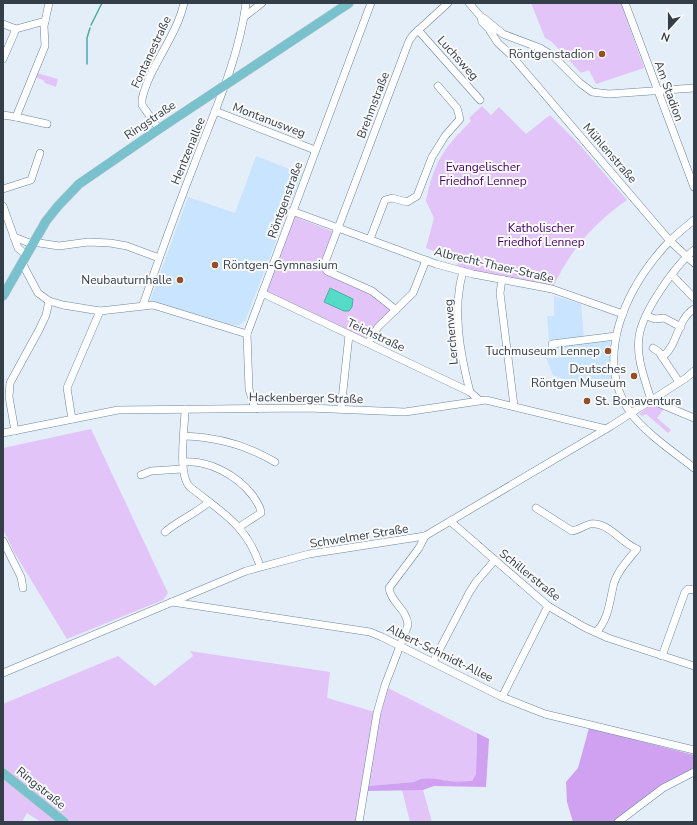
<svg xmlns="http://www.w3.org/2000/svg" width="697" height="825" font-family="'Nunito Sans',sans-serif">
  <style>
    .built { fill: #c9e4fe }
    .green { fill: #e3c4f9 }
    .forest { fill: #d0a1f0 }
    .water { fill: #54dcc8; stroke: #4aada2 }
    .lines { fill: none; stroke-linecap: round; stroke-linejoin: round }
    .stream { stroke: #4aada2; stroke-width: 1.5 }
    .minor-casing { stroke: #6c869e; stroke-width: 8 }
    .major-casing { stroke: #cacdd0; stroke-width: 10 }
    .minor { stroke: #fff; stroke-width: 7 }
    .major { stroke: #7ac1ce; stroke-width: 9 }
    .poi-dot { fill: #944e26; stroke: #fafafa; stroke-width: 1.5 }
    .labels { text-anchor: middle; stroke-width: 4; stroke-linejoin: round; paint-order: stroke }
    .street-label { font-size: 12px; fill: #333e49; stroke: #fafafa }
    .poi-label { font-size: 12px; fill: #333e49; stroke: #fafafa; text-anchor: end }
    .park-label { font-size: 12px; fill: #440061; stroke: #fafafa }
  </style>
  <rect width="100%" height="100%" fill="#e3eef9"/>
  <g class="built">
    <polygon points="256,156 302,174 245,321 239,325 232,325 150,301 188,197 235,213"/>
    <polygon points="554,296 581,304 584,337 549,340 547,316 554,316"/>
    <polygon points="610,341 611,383 573,383 553,375 546,358 559,358 558,346"/>
  </g>
  <g class="green">
    <polygon points="531,3 621,3 644,68 596,84 589,70 581,73 552,42 545,38"/>
    <polygon points="37,73 58,79 56,87 45,83 43,80 35,77"/>
    <path d="M482 106 491 115 499 107 526 134 550 115 577 142 627 200C592 225 572 248 553 287L457 267 458 261 426 248 434 218 426 201C434 162 443 149 471 121L469 118Z"/>
    <polygon points="293,216 334,232 321,264 371,293 392,310 366,340 265,292"/>
    <polygon points="651,405 665,407 657,418 671,430 668,433 646,414 642,416 639,414"/>
    <polygon points="91,429 168,593 163,600 67,639 14,552 3,529 3,448"/>
    <polygon points="190,651 330,672 327,698 375,712 357,822 68,822 3,770 3,704 118,656 155,686 193,656"/>
    <path d="M388 688 477 733 476 774 472 781C464 781 456 782 449 781 436 781 426 775 414 782L367 786 376 733Z"/>
    <polygon points="3,778 58,822 41,822 27,813 22,822 3,822"/>
    <polygon points="402,790 423,790 432,822 410,822"/>
  </g>
  <g class="forest">
    <polygon points="589,728 694,755 694,775 652,798 617,822 573,822 567,802 566,782 578,768"/>
    <path d="M477 733 489 739 486 787 434 786 423 790 368 791 367 786 414 782C426 775 436 780 449 781 456 782 464 781 472 781L476 774Z"/>
  </g>
  <polygon class="water" points="330,288 353,299 352,307 349,311 344,311 324,302"/>
  <g class="lines">
    <g class="stream">
      <polyline points="91,25 102,3"/>
      <polyline points="87,64 87,38 90,28"/>
    </g>
    <g class="minor-casing">
      <g id="minor">
        <polyline points="469,3 481,17 485,19 503,34 540,48 553,56 580,83 592,92 609,94 694,88"/>
        <polyline points="625,3 694,187"/>
        <polyline points="244,17 262,3"/>
        <polyline points="481,17 482,22 493,33"/>
        <polyline points="3,24 16,29 45,21"/>
        <polyline points="418,30 480,100"/>
        <polyline points="490,31 498,43 511,55 670,241 694,263"/>
        <polyline points="3,59 16,29"/>
        <polyline points="215,111 315,150"/>
        <polyline points="3,115 16,117 45,46 44,26 49,3"/>
        <polyline points="16,117 47,124"/>
        <path d="M159 129 142 105V99C150 65 176 38 184 3"/>
        <polyline points="3,189 31,180 40,153"/>
        <polyline points="3,206 18,248 26,255"/>
        <polyline points="292,211 436,264 473,274 552,289 623,314"/>
        <path d="M694 220C684 228 673 237 665 246 626 289 593 358 630 412 644 432 675 453 694 468"/>
        <polyline points="14,237 32,244"/>
        <polyline points="370,239 385,200 392,198 407,202 417,196 432,157 445,136 460,119 457,108 438,86"/>
        <polyline points="33,242 59,246 88,242 110,243 127,246 159,258"/>
        <polyline points="22,263 38,293 49,301 63,305 100,311 153,305 247,334"/>
        <path d="M463 271C452 310 460 353 470 392"/>
        <polyline points="672,275 694,298"/>
        <polyline points="502,279 500,293 514,406"/>
        <polyline points="262,293 470,392 479,400"/>
        <path d="M143 305C159 258 176 211 194 165 214 112 239 59 246 3"/>
        <polyline points="396,310 372,291 327,271 324,265 409,41 413,35 448,3"/>
        <polyline points="647,316 655,319 664,318 681,327"/>
        <polyline points="368,343 378,327 413,293 426,260"/>
        <polyline points="653,348 659,352 679,382"/>
        <polyline points="552,353 552,344 616,336"/>
        <path d="M662 357C678 346 677 319 694 309"/>
        <path d="M651 400C645 379 636 359 639 337 642 312 675 266 694 250"/>
        <polyline points="651,400 694,418"/>
        <path d="M185 409C185 428 177 474 190 487 221 512 247 525 260 566"/>
        <polyline points="255,409 249,389 247,334 371,3"/>
        <polyline points="341,409 349,335"/>
        <polyline points="72,419 67,388 100,311"/>
        <polyline points="15,431 9,397 10,383 39,330 46,315 49,301"/>
        <polyline points="3,433 118,410 308,408 405,412 486,400 606,429"/>
        <path d="M185 436C216 437 248 446 275 462"/>
        <path d="M183 462C209 460 237 475 253 496 256 501 261 507 261 513L239 527"/>
        <polyline points="141,475 151,471 182,469"/>
        <path d="M536 508 572 531C579 530 583 526 590 524 608 521 621 543 637 549 629 559 618 570 614 583 610 598 609 620 596 632"/>
        <polyline points="450,521 548,606 584,627 608,638 694,666"/>
        <path d="M165 532C179 520 195 514 209 502"/>
        <polyline points="3,541 21,577 23,588"/>
        <polyline points="172,602 370,632 382,637 502,697 545,714 694,750"/>
        <polyline points="662,656 685,592 688,589 694,590"/>
        <polyline points="433,662 469,593 476,582 495,560"/>
        <polyline points="3,673 246,571 309,554 425,536 611,426 686,378 694,371"/>
        <polyline points="502,697 548,606"/>
        <path d="M359 822 377 713 385 685 408 625C407 609 391 603 389 588L419 548 425 536"/>
        <polyline points="618,822 663,788 694,772"/>
      </g>
    </g>
    <g class="major-casing">
      <g id="major">
        <polyline points="3,296 46,221 58,206 79,184 159,129 349,3"/>
        <polyline points="3,773 64,822"/>
      </g>
    </g>
    <use href="#minor" class="minor"/>
    <use href="#major" class="major"/>
  </g>
  <g class="poi-dot">
    <circle cx="602" cy="54" r="4"/>
    <circle cx="215" cy="265" r="4"/>
    <circle cx="180" cy="280" r="4"/>
    <circle cx="608" cy="351" r="4"/>
    <circle cx="634" cy="376" r="4"/>
    <circle cx="587" cy="401" r="4"/>
  </g>
  <g class="labels">
    <g class="street-label">
      <text transform="translate(151 52) rotate(-65)" y="4">Fontanestraße</text>
      <text transform="translate(458 58) rotate(48)" y="4">Luchsweg</text>
      <text transform="translate(669 91) rotate(70)" y="4">Am Stadion</text>
      <text transform="translate(373 105) rotate(-69)" y="4">Brehmstraße</text>
      <text transform="translate(150 120) rotate(-34)" y="4">Ringstraße</text>
      <text transform="translate(269 120) rotate(21)" y="4">Montanusweg</text>
      <text transform="translate(188 151) rotate(-68)" y="4">Hentzenallee</text>
      <text transform="translate(610 153) rotate(49)" y="4">Mühlenstraße</text>
      <text transform="translate(285 200) rotate(-70)" y="4">Röntgenstraße</text>
      <text transform="translate(494 265) rotate(13)" y="4">Albrecht-Thaer-Straße</text>
      <text transform="translate(451 332) rotate(-95)" y="4">Lerchenweg</text>
      <text transform="translate(376 335) rotate(25)" y="4">Teichstraße</text>
      <text transform="translate(306 398) rotate(1)" y="4">Hackenberger Straße</text>
      <text transform="translate(359 536) rotate(-9)" y="4">Schwelmer Straße</text>
      <text transform="translate(530 575) rotate(39)" y="4">Schillerstraße</text>
      <text transform="translate(440 653) rotate(26)" y="4">Albert-Schmidt-Allee</text>
      <text transform="translate(41 788) rotate(39)" y="4">Ringstraße</text>
    </g>
    <g class="poi-label">
      <text x="594" y="58">Röntgenstadion</text>
      <text x="223" y="269" text-anchor="start">Röntgen-Gymnasium</text>
      <text x="172" y="284">Neubauturnhalle</text>
      <text x="600" y="355">Tuchmuseum Lennep</text>
      <text x="626" y="373">Deutsches<tspan x="626" dy="14">Röntgen Museum</tspan></text>
      <text x="595" y="405" text-anchor="start">St. Bonaventura</text>
    </g>
    <g class="park-label">
      <text x="483" y="171">Evangelischer<tspan x="483" dy="14">Friedhof Lennep</tspan></text>
      <text x="541" y="232">Katholischer<tspan x="541" dy="14">Friedhof Lennep</tspan></text>
    </g>
  </g>
  <rect width="697" height="825" fill="none" stroke="#333e49" stroke-width="8"/>
  <g transform="translate(669 28) rotate(201)" stroke="#fafafa" stroke-width="3" paint-order="stroke">
  <path d="M0-3L7 15L0 10L-7 15Z" fill="#333e49"/>
  <text y="-6" font-size="11" font-weight="bold" text-anchor="middle" fill="#333e49">N</text>
  </g>
</svg>
